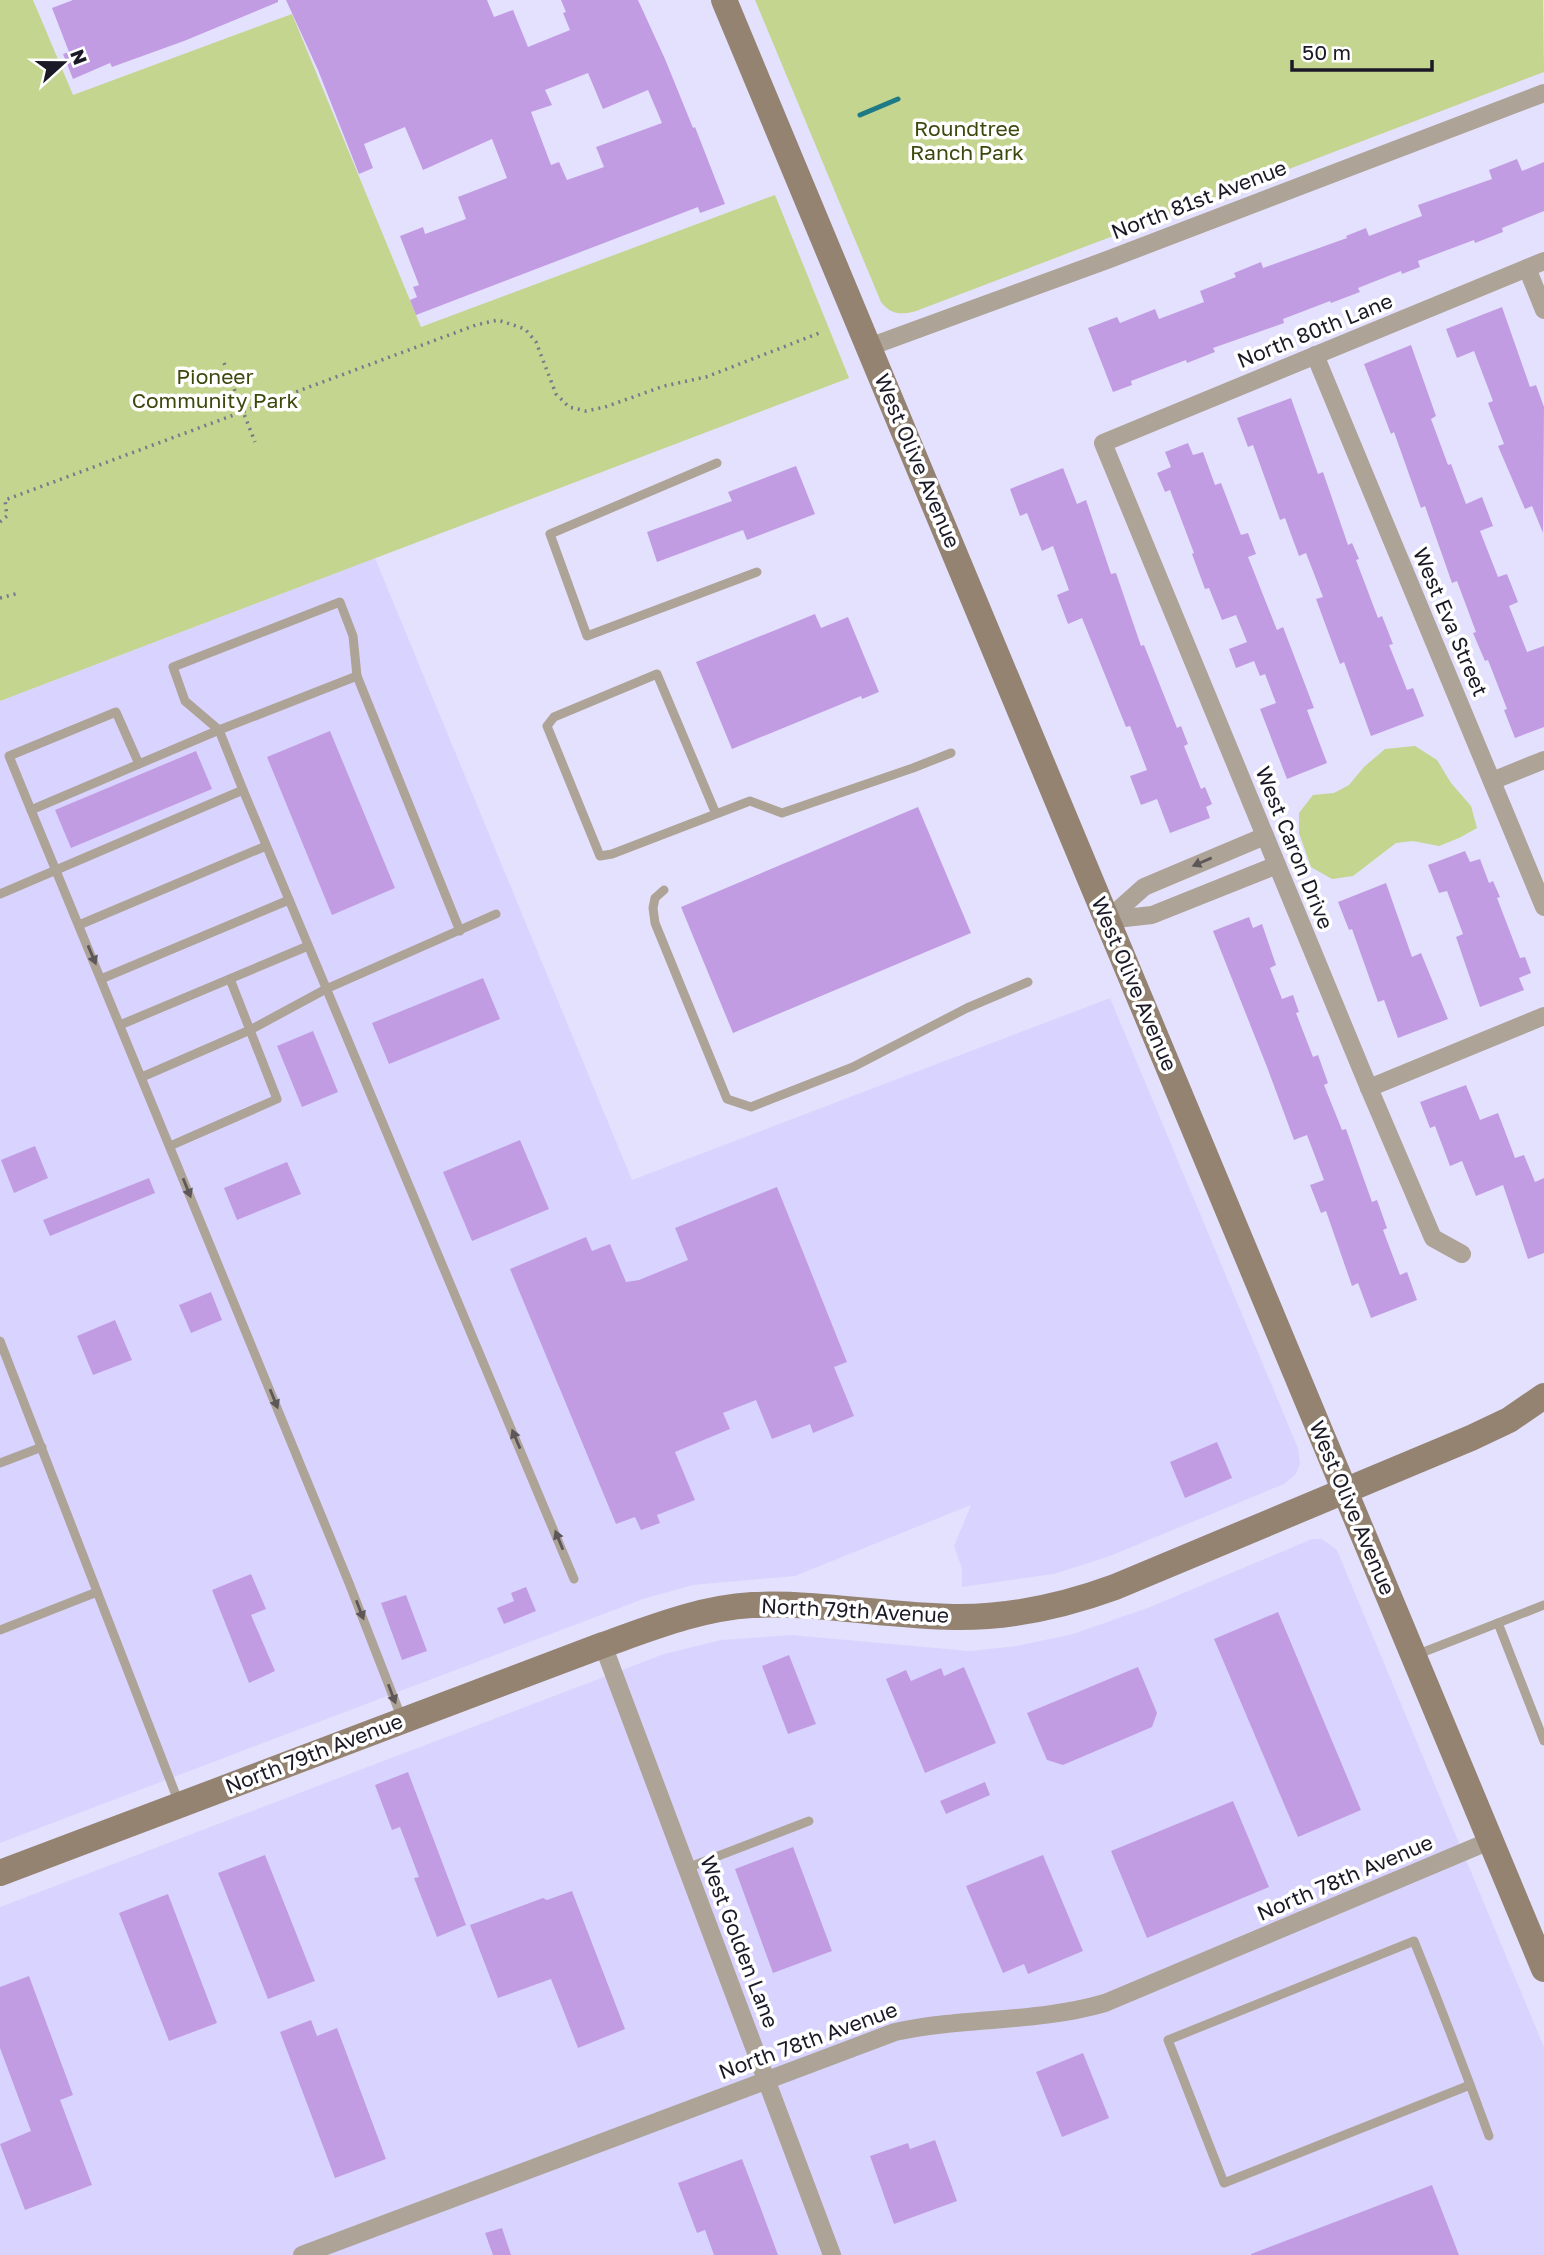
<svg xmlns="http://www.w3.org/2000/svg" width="1544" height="2255" font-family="'Golos Text',sans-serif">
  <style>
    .built { fill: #d9d4ff }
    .green { fill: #c3d58e }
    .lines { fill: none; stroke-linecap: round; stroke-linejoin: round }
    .stream { stroke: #1e7a85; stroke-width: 5 }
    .building { fill: #c29ce2; fill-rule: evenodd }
    .path { stroke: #7a788d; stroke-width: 3.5; stroke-dasharray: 2 5; stroke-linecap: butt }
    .lane { stroke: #aea397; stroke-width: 9 }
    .street { stroke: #aea397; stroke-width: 18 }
    .secondary { stroke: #948371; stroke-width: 26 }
    .oneway { fill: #5d5759 }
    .labels { text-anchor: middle; stroke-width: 7; stroke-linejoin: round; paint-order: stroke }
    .park-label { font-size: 21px; fill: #3d480d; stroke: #fff }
    .street-label { font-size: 21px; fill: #1b1926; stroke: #fff }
  </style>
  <rect width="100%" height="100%" fill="#e4e1fe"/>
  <g class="built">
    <polygon points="375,558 632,1180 1110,998 1298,1448 1300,1464 1296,1474 1284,1484 1110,1556 1054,1574 962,1587 962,1569 954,1546 971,1505 795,1576 693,1585 643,1599 0,1843 0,701"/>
    <polygon points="1312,1539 1322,1539 1337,1550 1544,2047 1544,2255 0,2255 0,1907 664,1654 721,1640 791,1635 970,1651 1016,1646 1073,1634 1150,1607"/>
  </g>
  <g class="green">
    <polygon points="0,0 33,0 73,95 292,14 421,327 775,195 849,378 0,701"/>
    <path d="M755 0H1543L1544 72 916 311C901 315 891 315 881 302Z"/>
    <polygon points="1415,746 1437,760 1451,783 1471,806 1477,828 1459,838 1439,846 1413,841 1396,843 1353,876 1332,879 1311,867 1299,833 1299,813 1313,795 1334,793 1349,785 1364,767 1385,749"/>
  </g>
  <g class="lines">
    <polyline class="stream" points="860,115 898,99"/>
  </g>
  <g class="building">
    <polygon points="73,0 278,0 278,2 184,41 112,67 110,63 73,79 63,54 69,52 52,8"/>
    <path d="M286 0H487L494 17 513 10 528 47 570 30 563 13 566 12 561 0H638L665 59 693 128 695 127 725 204 700 213 698 207 416 315 410 300 417 297 413 287 419 285 400 236 423 227 425 234 466 219 458 197 507 178 492 139 423 170 405 127 364 144 373 168 359 174 318 70ZM588 73 603 109 648 90 662 123 596 147 604 167 567 180 559 162 551 165 531 112 552 105 545 90Z"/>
    <polygon points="1517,159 1522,171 1544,162 1544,211 1502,228 1503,232 1475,243 1474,240 1418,261 1420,267 1402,274 1401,271 1358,288 1360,292 1331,303 1330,301 1283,319 1284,323 1213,348 1215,352 1187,363 1186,360 1131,381 1132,385 1113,392 1088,328 1117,317 1120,323 1155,309 1159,319 1204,302 1200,291 1236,277 1234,273 1261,262 1263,268 1347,238 1346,236 1366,228 1369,236 1422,216 1418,205 1492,179 1489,170"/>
    <polygon points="1502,307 1530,387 1536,385 1544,407 1543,533 1532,506 1525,509 1498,446 1504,444 1488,403 1493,401 1474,351 1457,358 1446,329"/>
    <polygon points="1411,345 1436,416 1431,419 1448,465 1451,464 1466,504 1482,497 1493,526 1480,531 1498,577 1507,574 1518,602 1509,606 1527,652 1544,646 1544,727 1515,738 1504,710 1507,709 1488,660 1485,661 1473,633 1476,632 1457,581 1452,583 1425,506 1421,508 1394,432 1391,434 1364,364"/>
    <polygon points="1291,398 1318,474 1323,472 1348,545 1352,543 1359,559 1356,560 1378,618 1382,616 1393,644 1389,645 1407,690 1413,688 1424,716 1371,736 1344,662 1340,664 1316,599 1323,597 1306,553 1299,556 1285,518 1280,520 1253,445 1248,447 1237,418"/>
    <polygon points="1188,443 1193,455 1203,452 1215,485 1221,483 1241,535 1248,533 1256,554 1248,557 1277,630 1283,627 1314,708 1307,710 1327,763 1287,779 1260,709 1276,703 1265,674 1260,676 1254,661 1236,668 1229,649 1247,642 1236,615 1222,620 1209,588 1205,589 1192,554 1194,553 1170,490 1165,492 1157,473 1171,467 1165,452"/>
    <polygon points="796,466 815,514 747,540 743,530 657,562 647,532 732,501 728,492"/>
    <polygon points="1063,468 1077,504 1086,500 1111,574 1116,573 1141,646 1144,645 1177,728 1181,726 1188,744 1184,746 1201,789 1205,787 1212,804 1206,807 1210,818 1170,833 1157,799 1141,805 1130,776 1147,770 1130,726 1126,727 1082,618 1068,624 1057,595 1069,590 1053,546 1042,551 1027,513 1020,516 1010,489"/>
    <polygon points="815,614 821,628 848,617 879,692 862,699 861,696 732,749 696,662"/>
    <polygon points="330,731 395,888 332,915 267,757"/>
    <polygon points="196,751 212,789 71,848 55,810"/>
    <polygon points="918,807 971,933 733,1033 681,907"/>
    <polygon points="1465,851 1470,862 1480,859 1489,883 1493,881 1500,897 1497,898 1520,958 1525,957 1531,973 1519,978 1524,990 1480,1007 1456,937 1463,934 1447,891 1439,893 1428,865"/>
    <polygon points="1386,883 1412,957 1421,953 1448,1019 1398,1038 1384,1000 1378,1002 1352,929 1349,930 1338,902"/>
    <polygon points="1249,917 1253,928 1262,924 1276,965 1270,968 1282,999 1293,995 1299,1012 1296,1013 1313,1057 1318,1055 1328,1083 1324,1085 1342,1130 1346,1129 1372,1202 1377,1200 1387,1228 1383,1230 1400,1275 1407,1272 1417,1300 1371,1318 1358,1283 1352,1286 1326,1211 1321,1213 1310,1185 1324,1180 1307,1135 1294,1140 1267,1067 1213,931"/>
    <polygon points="483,978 500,1019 389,1064 372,1023"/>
    <polygon points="313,1031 338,1092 302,1107 277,1046"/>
    <polygon points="1466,1085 1480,1120 1498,1113 1515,1158 1524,1155 1535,1182 1544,1178 1544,1253 1528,1259 1503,1185 1476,1196 1462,1161 1450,1166 1435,1126 1430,1128 1420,1102"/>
    <polygon points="520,1140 549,1209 472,1241 443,1172"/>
    <polygon points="35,1146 48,1178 14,1193 1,1160"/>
    <polygon points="287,1162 301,1194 237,1220 224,1188"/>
    <polygon points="149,1178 155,1193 50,1236 43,1220"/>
    <polygon points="777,1187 847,1362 834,1367 854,1416 813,1433 810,1424 772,1439 756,1400 723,1413 730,1429 675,1452 695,1500 657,1515 660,1523 641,1530 635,1517 616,1524 510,1269 586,1237 592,1251 610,1244 626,1282 639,1280 688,1260 675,1228"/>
    <polygon points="211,1292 222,1320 191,1333 179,1305"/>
    <polygon points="115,1320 132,1360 93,1375 77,1336"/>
    <polygon points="1217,1442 1232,1478 1185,1498 1170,1462"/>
    <polygon points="251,1574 266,1609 251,1615 275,1671 249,1683 212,1590"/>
    <polygon points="526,1587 536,1611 504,1624 497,1608 514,1601 511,1593"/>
    <polygon points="406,1595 427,1651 402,1660 381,1603"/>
    <polygon points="1278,1612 1361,1810 1298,1837 1214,1639"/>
    <polygon points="789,1655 816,1724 788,1734 762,1666"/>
    <polygon points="964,1667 996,1743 925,1773 886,1679 906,1670 911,1681 941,1668 944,1676"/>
    <polygon points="1138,1667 1157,1713 1152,1727 1063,1765 1047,1760 1027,1713"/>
    <polygon points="408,1772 466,1925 437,1937 414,1878 419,1877 400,1827 392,1830 375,1785"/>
    <polygon points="985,1782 990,1795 946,1814 940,1801"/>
    <polygon points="1233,1801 1269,1887 1147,1938 1111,1851"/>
    <polygon points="793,1847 832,1951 773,1973 735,1869"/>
    <polygon points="265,1855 315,1981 268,1999 218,1873"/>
    <polygon points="1043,1855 1083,1951 1028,1974 1024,1964 1003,1973 966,1886"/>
    <polygon points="572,1891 625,2029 578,2048 551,1979 498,1998 470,1925 543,1898 547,1900"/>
    <polygon points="168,1894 217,2023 169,2041 119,1913"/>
    <polygon points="29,1976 73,2095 60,2100 92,2185 25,2210 0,2144 31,2131 0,2048 0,1987"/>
    <polygon points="311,2020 317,2036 337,2028 386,2159 335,2178 280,2032"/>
    <polygon points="1083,2053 1109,2118 1062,2137 1036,2072"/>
    <polygon points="935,2140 957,2201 894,2224 870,2156 908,2143 910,2149"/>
    <polygon points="742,2159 761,2209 778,2255 714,2255 705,2230 697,2233 678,2183"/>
    <polygon points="1432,2185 1459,2255 1251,2255 1251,2254"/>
    <polygon points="502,2228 511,2255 493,2255 485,2233"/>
  </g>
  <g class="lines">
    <g class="path">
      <polyline points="224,363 255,442"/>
      <polyline points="0,522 7,516 5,500 476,325 498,320 525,329 536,342 556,394 569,407 586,411 605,407 664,386 706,377 822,332"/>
      <polyline points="0,598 19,593"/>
    </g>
    <g class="lane">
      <polyline points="717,463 550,534 587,636 757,572"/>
      <polyline points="357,676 353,636 340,602 173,667 185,701 219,730 31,810 349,1583 402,1719"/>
      <polyline points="243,790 219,730 357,676 460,931"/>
      <polyline points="31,810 9,756 116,712 139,764"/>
      <polyline points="716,814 657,674 554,717 547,726 600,856 612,854 750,801 782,813 913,768 951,753"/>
      <polyline points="664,890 655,898 653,908 655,923 727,1099 751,1107 853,1067 967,1008 1028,982"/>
      <polyline points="0,894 243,790 574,1579"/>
      <polyline points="79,925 266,846"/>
      <polyline points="101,979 289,900"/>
      <polyline points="120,1025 308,946"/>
      <polyline points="142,1077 250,1030 326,989 496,914"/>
      <polyline points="170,1146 277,1099 230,979"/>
      <polyline points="0,1341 179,1803"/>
      <polyline points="0,1463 42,1447"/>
      <polyline points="1498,1623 1544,1741"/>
      <polyline points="0,1630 97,1592"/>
      <polyline points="1416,1655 1544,1605"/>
      <polyline points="687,1868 809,1821"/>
      <path d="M1470 2085 1224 2183 1168 2040 1414 1941C1440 2005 1465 2070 1489 2136"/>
    </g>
    <g class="street">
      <polyline points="1527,268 1544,310"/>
      <polyline points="869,347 1107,260 1544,93"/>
      <polyline points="1315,355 1544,907"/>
      <polyline points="1492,781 1544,760"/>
      <polyline points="1107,920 1144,887 1265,836"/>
      <polyline points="1107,920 1152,915 1277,865"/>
      <polyline points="1369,1088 1544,1016"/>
      <polyline points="1462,1254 1433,1238 1369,1088 1103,443 1544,261"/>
      <polyline points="603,1645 832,2255"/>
      <path d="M302 2255 895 2032C964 2017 1036 2023 1105 2003L1492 1840"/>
    </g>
    <g class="secondary">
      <polyline points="724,0 1544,1969"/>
      <path d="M0 1873 603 1645C651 1628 700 1608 752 1605 819 1602 886 1616 954 1617 1010 1618 1063 1606 1115 1587L1471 1438 1509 1420 1544 1396"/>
    </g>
  </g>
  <defs><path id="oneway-solid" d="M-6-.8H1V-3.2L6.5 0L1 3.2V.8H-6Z" transform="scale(1.75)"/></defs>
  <g class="oneway">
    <use href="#oneway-solid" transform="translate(1202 862) rotate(157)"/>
    <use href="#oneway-solid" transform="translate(92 955) rotate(67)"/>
    <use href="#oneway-solid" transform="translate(187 1188) rotate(68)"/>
    <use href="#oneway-solid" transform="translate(274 1399) rotate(68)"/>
    <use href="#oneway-solid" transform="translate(516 1439) rotate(-113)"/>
    <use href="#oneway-solid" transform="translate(559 1540) rotate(-112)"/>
    <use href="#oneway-solid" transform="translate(360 1610) rotate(69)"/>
    <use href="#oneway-solid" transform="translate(392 1694) rotate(69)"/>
  </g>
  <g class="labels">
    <g class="park-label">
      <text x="967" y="136">Roundtree<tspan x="967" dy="24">Ranch Park</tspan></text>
      <text x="215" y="384">Pioneer<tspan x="215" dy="24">Community Park</tspan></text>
    </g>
    <g class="street-label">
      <text transform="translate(1199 200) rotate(-21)" y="7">North 81st Avenue</text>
      <text transform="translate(1315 331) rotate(-22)" y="7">North 80th Lane</text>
      <text transform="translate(917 461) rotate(67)" y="7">West Olive Avenue</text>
      <text transform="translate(1450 622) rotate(67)" y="7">West Eva Street</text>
      <text transform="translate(1294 848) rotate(68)" y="7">West Caron Drive</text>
      <text transform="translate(1134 984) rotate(67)" y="7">West Olive Avenue</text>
      <text transform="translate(1352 1508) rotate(67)" y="7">West Olive Avenue</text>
      <text transform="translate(855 1611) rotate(3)" y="7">North 79th Avenue</text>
      <text transform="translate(314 1754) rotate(-21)" y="7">North 79th Avenue</text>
      <text transform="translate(1345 1878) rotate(-23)" y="7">North 78th Avenue</text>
      <text transform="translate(739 1942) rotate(69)" y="7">West Golden Lane</text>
      <text transform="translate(808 2041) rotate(-20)" y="7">North 78th Avenue</text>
    </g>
  </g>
  <g transform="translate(63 63) rotate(69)" stroke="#ffffff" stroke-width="5" paint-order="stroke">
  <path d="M0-5L12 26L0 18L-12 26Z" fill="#1b1926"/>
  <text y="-10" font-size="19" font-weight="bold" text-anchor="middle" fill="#1b1926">N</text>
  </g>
  <path d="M1292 60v10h140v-10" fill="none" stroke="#1b1926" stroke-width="3.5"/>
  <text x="1302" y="60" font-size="21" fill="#1b1926" stroke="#ffffff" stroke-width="5" paint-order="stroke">50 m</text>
</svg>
